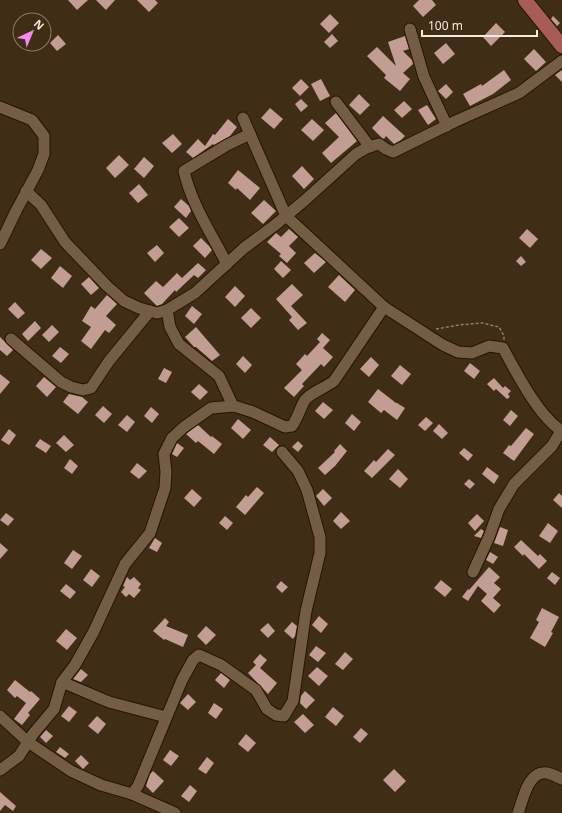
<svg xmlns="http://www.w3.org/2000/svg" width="562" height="813" font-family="'Noto Sans',sans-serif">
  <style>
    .building { fill: #c19d93 }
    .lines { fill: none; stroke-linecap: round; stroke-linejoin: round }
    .minor-casing { stroke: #271501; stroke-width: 13 }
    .major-casing { stroke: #271501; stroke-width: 16 }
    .path { stroke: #8e7e6b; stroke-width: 1.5; stroke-dasharray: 3 2; stroke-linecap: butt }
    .minor { stroke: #735d45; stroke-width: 11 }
    .major { stroke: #a75c56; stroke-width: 14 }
  </style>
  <rect width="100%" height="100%" fill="#402d16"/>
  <g class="building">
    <polygon points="68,0 88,0 77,10"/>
    <polygon points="96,0 115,0 106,10"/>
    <polygon points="137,0 155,0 158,3 149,12"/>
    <polygon points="419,0 432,0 436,5 423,17 413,6"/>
    <polygon points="330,14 339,23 329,33 320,24"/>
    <polygon points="553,16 560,23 557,26 551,19"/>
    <polygon points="496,23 505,32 491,46 483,37"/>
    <polygon points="332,34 338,41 330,48 324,42"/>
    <polygon points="58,35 66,44 57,51 50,43"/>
    <polygon points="405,36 409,49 403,51 412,60 413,64 403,73 410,79 400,91 384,78 386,75 367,56 377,47 396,66 388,42"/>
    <polygon points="446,43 455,54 443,64 434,53"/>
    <polygon points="534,49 546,62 536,71 524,59"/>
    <polygon points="504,70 511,80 493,94 470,106 463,94 481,84 482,86"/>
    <polygon points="562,70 562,82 555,75"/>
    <polygon points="301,79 309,87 300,96 292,88"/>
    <polygon points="321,79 330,96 320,101 311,84"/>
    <polygon points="446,84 453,92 446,99 438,91"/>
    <polygon points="359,94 370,105 360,115 349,105"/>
    <polygon points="301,99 308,106 301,112 295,104"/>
    <polygon points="404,101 412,109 402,118 394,110"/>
    <polygon points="427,105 436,119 428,125 418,110"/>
    <polygon points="270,108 283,119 274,129 261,118"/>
    <polygon points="336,113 357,141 331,163 322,153 339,137 325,123"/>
    <polygon points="383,116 405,136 401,140 394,144 386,136 384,139 382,138 372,128"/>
    <polygon points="228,119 237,127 230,136 214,145 213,144 193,158 186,152 198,139 205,146 213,134 215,135"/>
    <polygon points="312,119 324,130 313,141 301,130"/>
    <polygon points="173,134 182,144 172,153 162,143"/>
    <polygon points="119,155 129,165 115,178 106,168"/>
    <polygon points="144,157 154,166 144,178 134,169"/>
    <polygon points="302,166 314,179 304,189 292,176"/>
    <polygon points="238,170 260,188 250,200 237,188 236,190 228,183"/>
    <polygon points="139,184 148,195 138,203 129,193"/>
    <polygon points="181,199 189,206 191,211 186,218 174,207"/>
    <polygon points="264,200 276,211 263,224 251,213"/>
    <polygon points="179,218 189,228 179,237 169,227"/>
    <polygon points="289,229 298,237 289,246 296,253 287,263 279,256 281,254 267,242 276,233 281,237"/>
    <polygon points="527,229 538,239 530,248 519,238"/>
    <polygon points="201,238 209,246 212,250 205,258 193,246"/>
    <polygon points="157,245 164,253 155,262 147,253"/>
    <polygon points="41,249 52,258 41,269 31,260"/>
    <polygon points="315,253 326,262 314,273 304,263"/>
    <polygon points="521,256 526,262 521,266 516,261"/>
    <polygon points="281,261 291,270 283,278 274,269"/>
    <polygon points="198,263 206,270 198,278 194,275 176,292 175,290 162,304 157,306 144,293 156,281 163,287 177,273 182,278"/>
    <polygon points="60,266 72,276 63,288 51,278"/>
    <polygon points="339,275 355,290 345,302 328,287"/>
    <polygon points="89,277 99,288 91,295 81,284"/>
    <polygon points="292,284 303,295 291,306 307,323 298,330 289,320 292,317 276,299"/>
    <polygon points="235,286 245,296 235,307 225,297"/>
    <polygon points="107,295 117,304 106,316 116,325 109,333 105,330 91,349 81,341 91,327 82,321 91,306 95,309"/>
    <polygon points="15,302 25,313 18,319 8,309"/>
    <polygon points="192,306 202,314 194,324 185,316"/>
    <polygon points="251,308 261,318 251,328 241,318"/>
    <polygon points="35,321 41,328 28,341 22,334"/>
    <polygon points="52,325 59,332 49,342 42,335"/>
    <polygon points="196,327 220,355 212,361 196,347 194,347 185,337"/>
    <polygon points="322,333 330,340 323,348 333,357 324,367 321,364 302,384 304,386 294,397 284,388 302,370 296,364 305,354 307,356 320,342 317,339"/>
    <polygon points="0,337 13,350 7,356 0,350"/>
    <polygon points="60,347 69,354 61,363 52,356"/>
    <polygon points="243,356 252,365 245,373 236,364"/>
    <polygon points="371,357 379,365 369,377 360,369"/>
    <polygon points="470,363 480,371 474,379 464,371"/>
    <polygon points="400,365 411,374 402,385 391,376"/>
    <polygon points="164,368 172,372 166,383 158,379"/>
    <polygon points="0,374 10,382 0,394"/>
    <polygon points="44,377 56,387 47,397 36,386"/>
    <polygon points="494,378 503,388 505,386 511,391 508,394 510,397 507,399 496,389 494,391 487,384"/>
    <polygon points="199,384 208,392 200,400 191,392"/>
    <polygon points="378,389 396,403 397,403 405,408 397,420 384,410 381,413 368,402"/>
    <polygon points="69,394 82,397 88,402 78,414 63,402"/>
    <polygon points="323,402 333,410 324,419 315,411"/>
    <polygon points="103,406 112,414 104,423 95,415"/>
    <polygon points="151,407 159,414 152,423 144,416"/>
    <polygon points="511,410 518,416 510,426 503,420"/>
    <polygon points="352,414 361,422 354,431 345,423"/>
    <polygon points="127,415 135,422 127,432 118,425"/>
    <polygon points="426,417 433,423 425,431 418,425"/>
    <polygon points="238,419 251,430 243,439 231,428"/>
    <polygon points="439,424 448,433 442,439 433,431"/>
    <polygon points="198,425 211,437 212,436 222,444 214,454 198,441 196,443 186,434"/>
    <polygon points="526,428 534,434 514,461 503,453 509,445 511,446"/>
    <polygon points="9,429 16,435 9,445 1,440"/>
    <polygon points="64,435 74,445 66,452 56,443"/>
    <polygon points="270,437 279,445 272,452 263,445"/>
    <polygon points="40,439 51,446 46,453 35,446"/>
    <polygon points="298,441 303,446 298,452 292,447"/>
    <polygon points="177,443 184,448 177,457 172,454"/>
    <polygon points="340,444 347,451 335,466 325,475 318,468 335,452 334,451"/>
    <polygon points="464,448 473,455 468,461 459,453"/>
    <polygon points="388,449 395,455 372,478 364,471 374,460 376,462"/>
    <polygon points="70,459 78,466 72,474 64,468"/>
    <polygon points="137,463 147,471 139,479 130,472"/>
    <polygon points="487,467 499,476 494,484 482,474"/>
    <polygon points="398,469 408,479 400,488 389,479"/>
    <polygon points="469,479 475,484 470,489 464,484"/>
    <polygon points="257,487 264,493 245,515 236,507 246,495 248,497"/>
    <polygon points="192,489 202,498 194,507 184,498"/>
    <polygon points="323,489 332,498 324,506 316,496"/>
    <polygon points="559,493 562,496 562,508 553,500"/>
    <polygon points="341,512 350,521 341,529 333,521"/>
    <polygon points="6,513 14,519 8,526 0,520"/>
    <polygon points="477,514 484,521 475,531 468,523"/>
    <polygon points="225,516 233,523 227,530 219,523"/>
    <polygon points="548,523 558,531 550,543 539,536"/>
    <polygon points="500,527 508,530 503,546 494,543"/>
    <polygon points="481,529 484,531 481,538 474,536"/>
    <polygon points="155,538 162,543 157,552 149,548"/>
    <polygon points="521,540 538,556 540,554 547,561 539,569 524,554 523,556 514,547"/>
    <polygon points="0,543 8,550 0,559"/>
    <polygon points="73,550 82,556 72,569 64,563"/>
    <polygon points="490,552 498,557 493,564 486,560"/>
    <polygon points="489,567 500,577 494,583 501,589 493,598 501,605 494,613 481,601 487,594 478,586 468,601 462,597 468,589 469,590"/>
    <polygon points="91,569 100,576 92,587 83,580"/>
    <polygon points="552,572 560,578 555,585 547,578"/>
    <polygon points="127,577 130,580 134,577 141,584 138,588 141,590 134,598 129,594 126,597 121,592 125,587 123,586"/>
    <polygon points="441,580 452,589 445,597 434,588"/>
    <polygon points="281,581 288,587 282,593 276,587"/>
    <polygon points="66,584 76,592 70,599 60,591"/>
    <polygon points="542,608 559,617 551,632 553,633 545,647 530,638 539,622 536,620"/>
    <polygon points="319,616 328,624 321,633 312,625"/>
    <polygon points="165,618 169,622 166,626 188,635 183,647 165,639 164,640 153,631"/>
    <polygon points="292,622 297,626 295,636 293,639 284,631"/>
    <polygon points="268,623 275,631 268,638 260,630"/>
    <polygon points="206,626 216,635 206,645 197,636"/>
    <polygon points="66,629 77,638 67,650 56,641"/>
    <polygon points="316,646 326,653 318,662 309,655"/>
    <polygon points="345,652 353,659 343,670 335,664"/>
    <polygon points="260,654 267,660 260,668 277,683 268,694 248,673 256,665 253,662"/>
    <polygon points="317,667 328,676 319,686 308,676"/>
    <polygon points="81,669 88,675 81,682 73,679"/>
    <polygon points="221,673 230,680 224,688 215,680"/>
    <polygon points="15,680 30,692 31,691 40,699 28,713 30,715 22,725 14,719 26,703 17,696 15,698 7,690"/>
    <polygon points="305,691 315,700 306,709 300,703 301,696"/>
    <polygon points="188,694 196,702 188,710 180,703"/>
    <polygon points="214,703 223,709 216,719 208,713"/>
    <polygon points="69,706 77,712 69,722 61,716"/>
    <polygon points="333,707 344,716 336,726 325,717"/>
    <polygon points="303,714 314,725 305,733 294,722"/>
    <polygon points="97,716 106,724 98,734 88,726"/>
    <polygon points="361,728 368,734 360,743 353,737"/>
    <polygon points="46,730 53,736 46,743 40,737"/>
    <polygon points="246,734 256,743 248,752 238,744"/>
    <polygon points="60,747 69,754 65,758 56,752"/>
    <polygon points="170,750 179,756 171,766 163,760"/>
    <polygon points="81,755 89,763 83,769 75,761"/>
    <polygon points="207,757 214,763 206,774 198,769"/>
    <polygon points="394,769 406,781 395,792 383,780"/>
    <polygon points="153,771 164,781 153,793 146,786 150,774"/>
    <polygon points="190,785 197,791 189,802 181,796"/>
    <polygon points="0,792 16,806 13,811 5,805 0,811"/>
  </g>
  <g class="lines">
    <g class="minor-casing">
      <g id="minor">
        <polyline points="410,29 424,77 447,126"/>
        <polyline points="336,102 370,147"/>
        <polyline points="0,107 32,120 44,136 44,154 38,170 16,211 0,244"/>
        <polyline points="243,118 286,216 384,307"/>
        <polyline points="26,191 41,205 65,242 107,286 124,301 139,308 157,313 167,310"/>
        <path d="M227 264C212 235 191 203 184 171L227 145 250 134"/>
        <polyline points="11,339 61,382 71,387 83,390 91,388 109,361 150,311"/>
        <polyline points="233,406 219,376 179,344 170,327 167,310 195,293 244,248 275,225 304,201 356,154 368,147 379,144 386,149 393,152 456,121 519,93 562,61"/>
        <polyline points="473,572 489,537 499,509 514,484 552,446 561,431"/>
        <polyline points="62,682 109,702 166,717"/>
        <polyline points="0,716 28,742 71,771 101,785 132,794 175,813"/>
        <path d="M0 770 19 756 33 734 54 709 62 682 75 665 93 633 125 564 150 533 165 488 166 472 164 454 172 438 184 427 211 408 234 406 253 412 285 427 292 426C298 418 300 408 305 400 311 392 325 388 334 381L384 307 443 345 458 352 472 353 489 346 503 348C516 372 539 417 562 431"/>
        <polyline points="132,794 138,786 182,680 193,660 199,655 221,665 256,690 267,709 276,715 284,716 293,701 306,611 320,553 320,537 307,490 298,471 282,452"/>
        <path d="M518 813C523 800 528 770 547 773 552 774 558 777 562 779"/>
      </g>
    </g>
    <g class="major-casing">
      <polyline id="major" points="525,0 562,46"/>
    </g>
    <polyline class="path" points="436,329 459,325 482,323 499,327 504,336 504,340"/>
    <use href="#minor" class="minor"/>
    <use href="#major" class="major"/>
  </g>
  <g transform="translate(32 32) rotate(44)"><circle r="19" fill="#402d16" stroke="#897965"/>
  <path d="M0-3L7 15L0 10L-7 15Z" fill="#f489f0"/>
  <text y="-6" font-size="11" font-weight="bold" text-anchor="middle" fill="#f6eadc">N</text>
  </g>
  <path d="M422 30v6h115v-6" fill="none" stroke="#f6eadc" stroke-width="2"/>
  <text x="428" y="30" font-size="12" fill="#f6eadc" stroke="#402d16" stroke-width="3" paint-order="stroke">100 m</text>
</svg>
